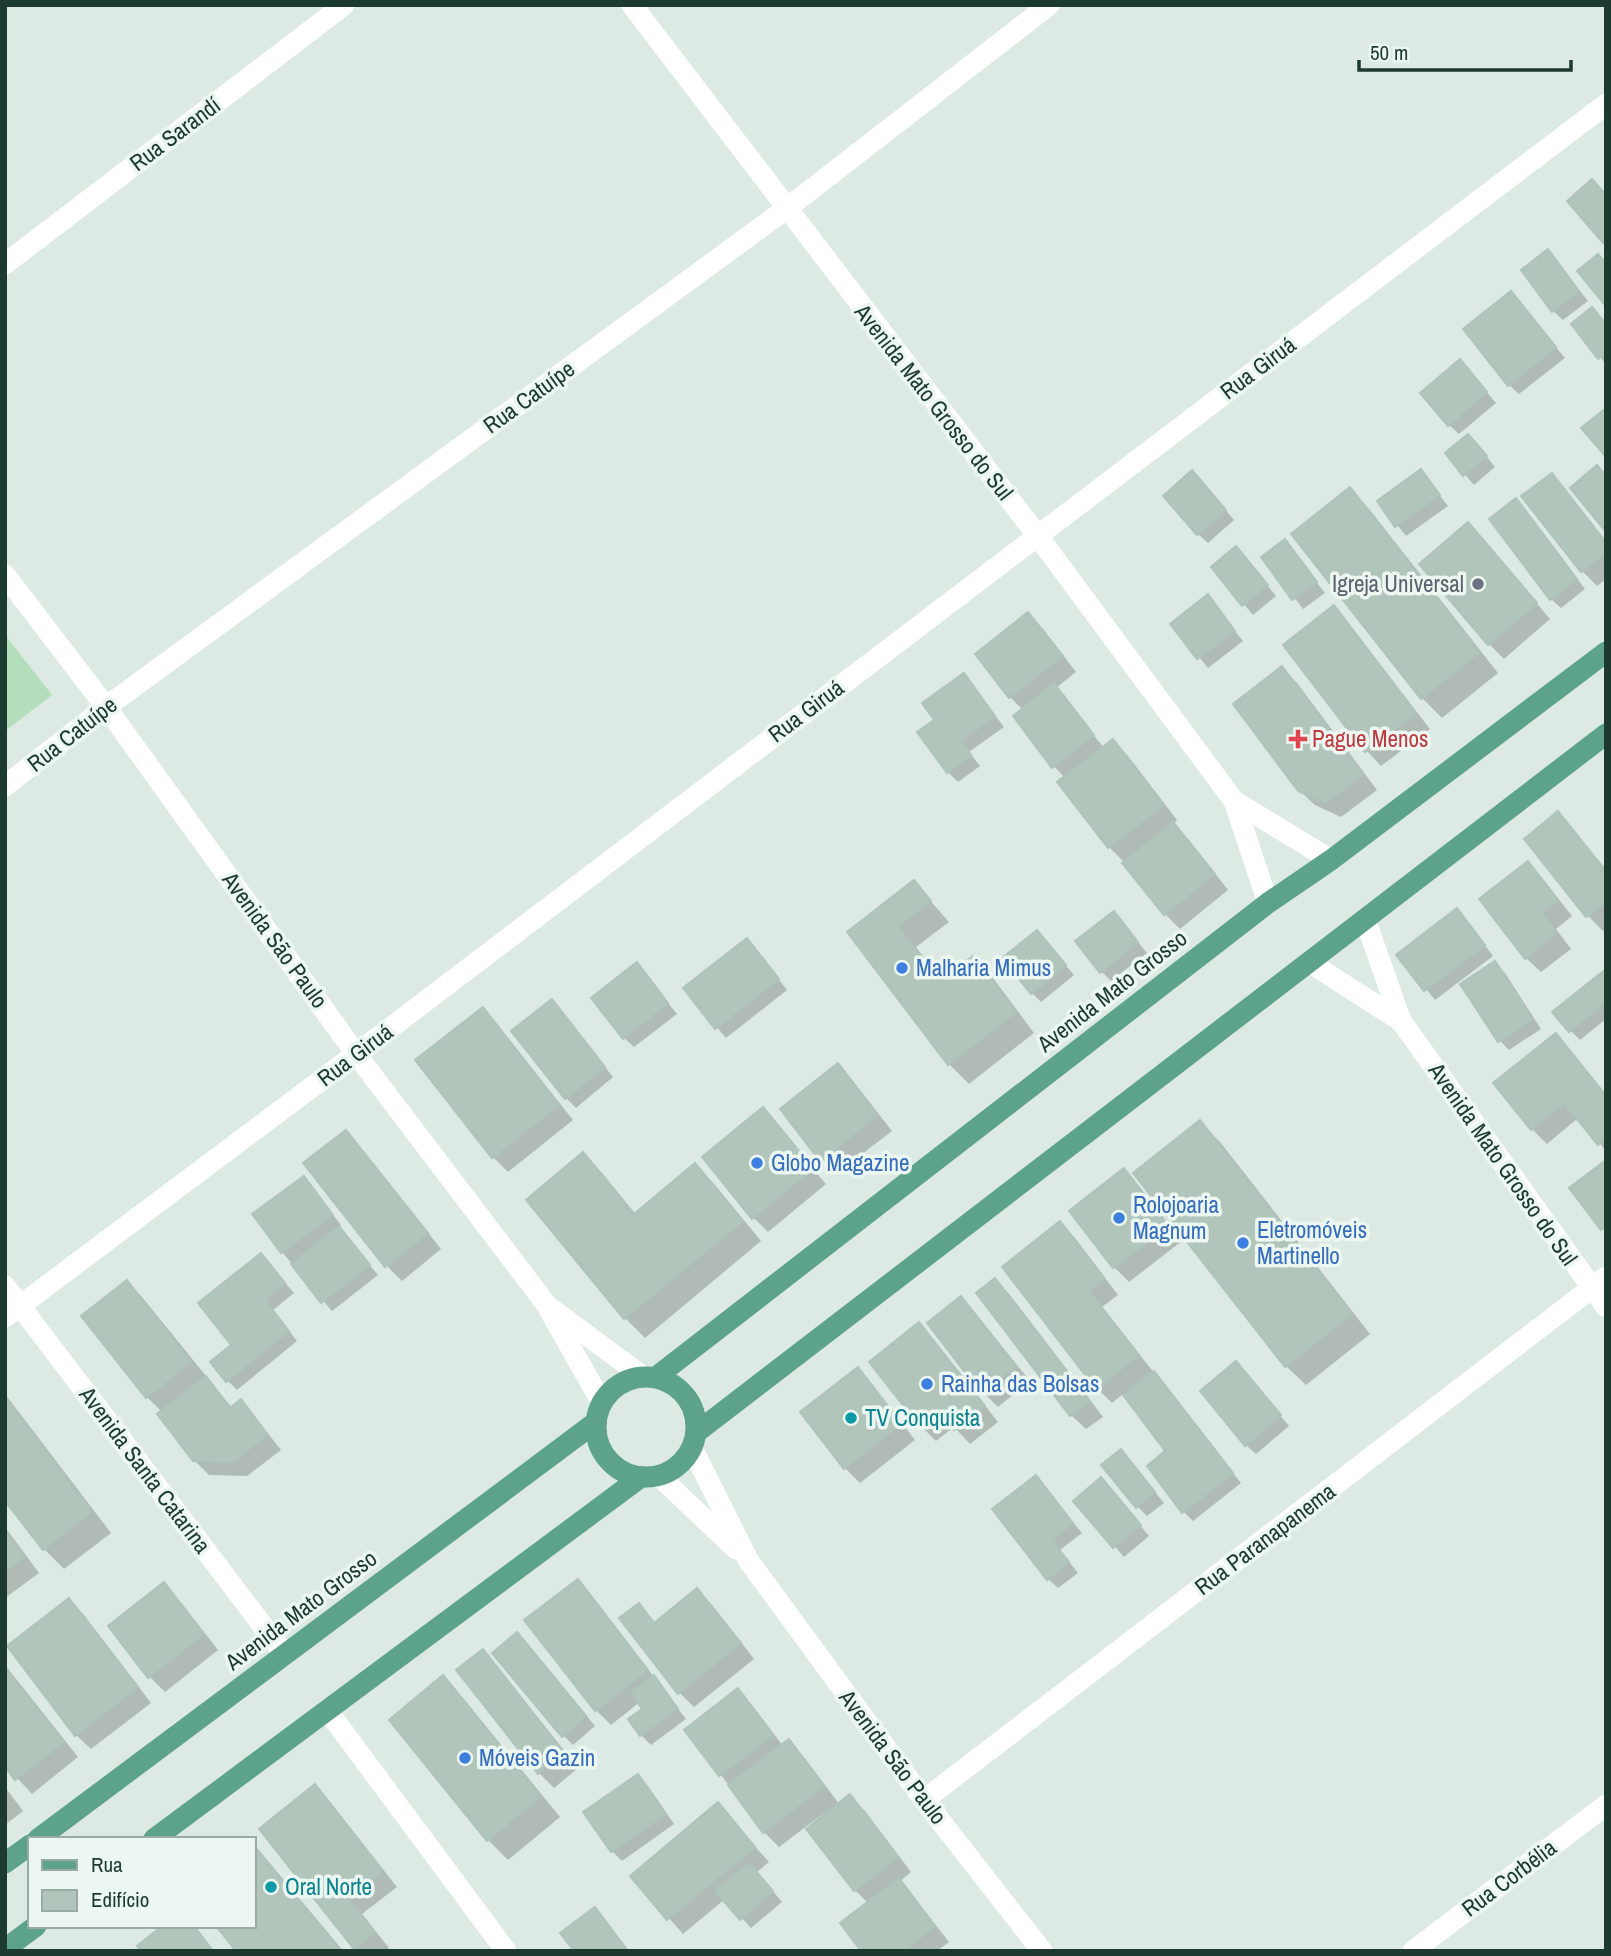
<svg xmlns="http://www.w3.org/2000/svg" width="1611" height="1956" font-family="'Archivo Narrow',sans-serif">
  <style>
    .green { fill: #b3ddbb }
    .shadow { fill: #0003 }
    .building { fill: #b2c5bb; stroke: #afc4b9; stroke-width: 2 }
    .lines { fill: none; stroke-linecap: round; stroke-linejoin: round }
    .minor { stroke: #fff; stroke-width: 21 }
    .major { stroke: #5da38b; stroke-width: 21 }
    .worship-dot { fill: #6b7280; stroke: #edf7f1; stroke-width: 2.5 }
    .health-dot { fill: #e0444e; stroke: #edf7f1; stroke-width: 2.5 }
    .shop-dot { fill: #3f7fe0; stroke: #edf7f1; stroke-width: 2.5 }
    .culture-dot { fill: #0f9aa8; stroke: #edf7f1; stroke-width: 2.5 }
    .labels { text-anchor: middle; stroke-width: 7; stroke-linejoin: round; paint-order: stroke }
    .street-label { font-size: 23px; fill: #1d3a30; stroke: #edf7f1 }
    .worship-label { font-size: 23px; fill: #5b616d; stroke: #edf7f1; text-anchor: end }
    .health-label { font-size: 23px; fill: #be3a42; stroke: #edf7f1; text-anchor: start }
    .shop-label { font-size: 23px; fill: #366cbe; stroke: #edf7f1; text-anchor: start }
    .culture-label { font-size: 23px; fill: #0d838f; stroke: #edf7f1; text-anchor: start }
  </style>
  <rect width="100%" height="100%" fill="#dceae3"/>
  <polygon class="green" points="5,635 52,695 5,731"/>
  <g class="shadow">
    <polygon points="1548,251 1588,301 1563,320 1553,311"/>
    <polygon points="1511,293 1565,358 1519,394 1509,385"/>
    <polygon points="1606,324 1606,364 1573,325"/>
    <polygon points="1469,371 1496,403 1459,434 1449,425"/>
    <polygon points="1478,446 1495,467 1474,485 1447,454"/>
    <polygon points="1421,471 1448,506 1406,536 1379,502"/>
    <polygon points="1551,475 1566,490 1606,541 1606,579 1597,586 1582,571 1524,497"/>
    <polygon points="1202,482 1234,520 1208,543 1198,534"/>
    <polygon points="1349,490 1369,509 1498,673 1442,718 1422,698 1293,534"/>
    <polygon points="1525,510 1585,589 1561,608 1551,599"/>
    <polygon points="1483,540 1550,619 1504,659 1489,644"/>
    <polygon points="1285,542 1325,593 1303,609 1264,557"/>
    <polygon points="1245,558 1276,596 1253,615 1213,568"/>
    <polygon points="1208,597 1243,641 1208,668 1172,624"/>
    <polygon points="1334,608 1348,623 1430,729 1381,766 1367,751 1285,645"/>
    <polygon points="1028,614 1043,629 1076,672 1056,688 1104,748 1113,741 1128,756 1177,820 1173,824 1188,839 1228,890 1180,929 1165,914 1125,863 1109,847 1065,778 1054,766 1023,710 1010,697"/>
    <polygon points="1282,668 1297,683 1377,790 1341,817 1315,805 1299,790"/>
    <polygon points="964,675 1004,727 969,752 980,766 958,782 948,772 937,720"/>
    <polygon points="1558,814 1606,870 1606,928 1603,931 1588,916 1527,839"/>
    <polygon points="1528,864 1542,878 1572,916 1556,929 1571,949 1541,972 1526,958"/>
    <polygon points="914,882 949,922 916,947 942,981 973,958 993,978 1034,1033 969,1084 949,1064 849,932"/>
    <polygon points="1114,913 1147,953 1111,981 1101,971"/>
    <polygon points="1466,920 1493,956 1435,1000 1399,955"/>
    <polygon points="1037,932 1074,975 1041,1002 1032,993"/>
    <polygon points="756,950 787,990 726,1038 685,989"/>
    <polygon points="1495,963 1505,973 1541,1029 1509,1050 1499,1040"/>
    <polygon points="637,965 677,1014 634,1047 624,1038"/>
    <polygon points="1606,971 1606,1019 1580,1040 1570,1030"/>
    <polygon points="482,1009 497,1024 573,1120 508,1172 493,1157"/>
    <polygon points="561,1011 613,1077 576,1108 566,1098"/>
    <polygon points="1556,1035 1570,1050 1606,1094 1606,1151 1578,1118 1547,1144 1532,1129"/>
    <polygon points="838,1065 852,1080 892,1131 836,1174 822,1159"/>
    <polygon points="762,1109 826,1184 768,1232 753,1217"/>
    <polygon points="1200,1123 1220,1142 1370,1334 1306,1385 1286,1366"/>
    <polygon points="346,1132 360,1147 441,1249 402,1281 387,1266 306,1164"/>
    <polygon points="583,1155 603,1174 636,1215 695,1165 715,1185 761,1241 645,1338 625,1318 528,1200"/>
    <polygon points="1124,1171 1139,1186 1182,1241 1129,1282 1114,1267 1072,1212"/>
    <polygon points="304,1178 341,1225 338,1227 378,1275 332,1311 282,1252"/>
    <polygon points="1060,1223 1075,1238 1118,1295 1102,1307 1241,1483 1193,1521 1184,1512 1168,1452 1123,1394 1112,1403 1097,1388"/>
    <polygon points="261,1255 294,1293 273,1310 297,1341 237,1390 227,1380 234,1345"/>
    <polygon points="995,1280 1010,1295 1103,1417 1086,1429 1071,1415"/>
    <polygon points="127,1282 142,1297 232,1408 240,1402 255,1417 281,1450 247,1476 209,1475 194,1460 162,1412 147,1397"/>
    <polygon points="960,1298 975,1313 1030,1381 998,1407 983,1392 929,1324"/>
    <polygon points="919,1325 933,1339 998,1422 970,1444 954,1427 936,1441 921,1426"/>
    <polygon points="858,1370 873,1385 915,1440 860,1483 845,1468"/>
    <polygon points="1245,1373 1289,1426 1256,1454 1246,1445"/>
    <polygon points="5,1394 111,1533 64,1569 44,1549 5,1498"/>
    <polygon points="1130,1461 1164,1503 1147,1516 1137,1506"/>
    <polygon points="1036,1477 1082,1533 1060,1550 1078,1573 1058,1588 1048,1579"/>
    <polygon points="1110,1489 1149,1536 1124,1557 1076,1501"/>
    <polygon points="5,1527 39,1573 5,1598"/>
    <polygon points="577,1581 592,1596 686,1719 651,1745 641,1735 644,1709 640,1702 611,1725 596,1710"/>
    <polygon points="164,1585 179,1600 218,1650 165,1692 150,1677 111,1626"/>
    <polygon points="697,1591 712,1605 754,1659 694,1707 679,1692 638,1605 656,1623"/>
    <polygon points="69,1600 84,1615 151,1703 91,1749 76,1735"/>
    <polygon points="527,1644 595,1726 573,1745 563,1735"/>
    <polygon points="482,1651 497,1666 578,1768 554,1788 539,1773"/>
    <polygon points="5,1665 78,1757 32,1794 5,1765"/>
    <polygon points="443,1678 463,1698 560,1817 508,1860 488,1840"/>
    <polygon points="738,1690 752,1705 783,1746 788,1742 803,1756 840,1805 850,1797 865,1811 911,1872 899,1882 913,1896 949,1942 937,1951 863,1951 869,1904 855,1890 824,1813 779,1847 764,1832 687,1730"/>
    <polygon points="638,1776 648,1786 674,1824 622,1861 612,1851 585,1813"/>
    <polygon points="5,1787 23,1811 5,1825"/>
    <polygon points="315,1787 330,1802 397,1887 362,1914 389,1948 385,1951 358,1951 262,1829"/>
    <polygon points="718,1805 769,1862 757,1872 782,1902 751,1928 725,1899 683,1934 633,1877"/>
    <polygon points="255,1849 274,1869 343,1951 239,1951 254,1926"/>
    <polygon points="164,1926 195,1926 214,1951 143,1951"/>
  </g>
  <g class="building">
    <polygon points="1592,179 1606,195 1606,241 1603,243 1567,201"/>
    <polygon points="1548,249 1579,291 1552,312 1521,270"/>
    <polygon points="1598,254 1606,263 1606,302 1604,304 1577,271"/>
    <polygon points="1511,291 1556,347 1508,386 1463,329"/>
    <polygon points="1592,307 1606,324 1606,353 1598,359 1571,324"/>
    <polygon points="1460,359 1487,392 1448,426 1420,393"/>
    <polygon points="1606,408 1606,457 1581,428"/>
    <polygon points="1468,434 1487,456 1463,476 1445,453"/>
    <polygon points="1597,465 1606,476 1606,532 1570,488"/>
    <polygon points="1421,469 1440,495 1395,527 1377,501"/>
    <polygon points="1192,470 1226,510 1197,535 1163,496"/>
    <polygon points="1552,473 1606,543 1606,553 1581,572 1521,496"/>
    <polygon points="1350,487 1480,652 1421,699 1291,534"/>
    <polygon points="1516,498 1577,579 1550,600 1489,519"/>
    <polygon points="1468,522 1537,603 1488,645 1419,564"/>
    <polygon points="1285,539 1317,582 1292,600 1261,557"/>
    <polygon points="1236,546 1268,585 1242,606 1211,567"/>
    <polygon points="1208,594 1235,631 1197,659 1170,624"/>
    <polygon points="1334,605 1416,713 1365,752 1283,645"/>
    <polygon points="1028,612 1063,656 1009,698 975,654"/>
    <polygon points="1282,666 1363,775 1325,803 1298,791 1233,704"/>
    <polygon points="964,673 995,716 961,741 971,755 947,773 917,732 934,720 922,703"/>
    <polygon points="1054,683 1094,735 1052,768 1013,716"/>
    <polygon points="1113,739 1164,805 1108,848 1057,782"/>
    <polygon points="1558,811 1606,871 1606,902 1586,917 1524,839"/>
    <polygon points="1173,822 1215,874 1164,915 1122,863"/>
    <polygon points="1528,861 1558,900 1542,913 1557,933 1525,959 1479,899"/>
    <polygon points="914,880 931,901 898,926 940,981 973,956 1016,1012 948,1065 847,932"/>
    <polygon points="1457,908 1485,945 1424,991 1396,955"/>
    <polygon points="1114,911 1138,942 1100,973 1075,941"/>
    <polygon points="1037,930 1066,965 1031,994 1002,958"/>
    <polygon points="747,938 779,979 715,1029 683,988"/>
    <polygon points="1495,961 1533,1019 1498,1042 1460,984"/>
    <polygon points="637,962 668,1003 623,1039 591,998"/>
    <polygon points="1606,969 1606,1002 1569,1032 1552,1012"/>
    <polygon points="552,999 605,1067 565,1099 511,1031"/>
    <polygon points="483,1007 559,1105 492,1158 415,1060"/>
    <polygon points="1556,1033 1606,1096 1606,1138 1598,1145 1564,1103 1531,1130 1493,1083"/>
    <polygon points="838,1063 878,1115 820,1161 780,1109"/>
    <polygon points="763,1107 813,1168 752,1219 702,1157"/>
    <polygon points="1200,1120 1352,1314 1285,1367 1133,1173"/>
    <polygon points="346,1130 428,1233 385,1267 303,1163"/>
    <polygon points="583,1152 634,1214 695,1163 743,1221 624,1319 526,1200"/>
    <polygon points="1606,1160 1606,1226 1601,1230 1569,1188"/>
    <polygon points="1124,1168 1168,1226 1113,1268 1069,1211"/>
    <polygon points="304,1176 333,1215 281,1253 252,1214"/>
    <polygon points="1060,1221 1105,1279 1089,1291 1139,1355 1096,1389 1002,1267"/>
    <polygon points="339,1226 370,1265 321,1303 291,1264"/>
    <polygon points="261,1253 285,1283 265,1300 289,1331 226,1382 210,1362 231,1345 198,1303"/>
    <polygon points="995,1278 1090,1401 1070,1416 976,1293"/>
    <polygon points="127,1280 191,1362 146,1398 81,1316"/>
    <polygon points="961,1296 1016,1366 981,1393 927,1323"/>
    <polygon points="919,1322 985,1406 954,1430 940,1412 920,1427 869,1362"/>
    <polygon points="1236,1361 1281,1415 1245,1446 1200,1391"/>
    <polygon points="858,1367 901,1424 844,1469 800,1412"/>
    <polygon points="1154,1371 1233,1473 1182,1513 1147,1466 1165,1451 1123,1395"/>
    <polygon points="206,1376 230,1408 241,1399 268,1435 232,1462 193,1461 157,1414"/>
    <polygon points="5,1397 92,1512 43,1550 5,1501"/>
    <polygon points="1121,1449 1155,1492 1136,1508 1101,1465"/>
    <polygon points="1036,1475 1073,1523 1052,1540 1069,1562 1047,1580 992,1509"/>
    <polygon points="1101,1477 1141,1525 1113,1548 1073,1501"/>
    <polygon points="5,1530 25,1557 5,1572"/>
    <polygon points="578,1579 648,1670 595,1711 524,1620"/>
    <polygon points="164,1582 204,1634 148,1678 108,1626"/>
    <polygon points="697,1588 741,1643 678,1694 619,1618 639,1603 654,1623"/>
    <polygon points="69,1598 138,1687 75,1736 7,1646"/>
    <polygon points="517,1632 586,1716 562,1737 492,1653"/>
    <polygon points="483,1649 564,1753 538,1774 456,1670"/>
    <polygon points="5,1667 64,1742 15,1780 5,1767"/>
    <polygon points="443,1675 541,1796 487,1841 389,1720"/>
    <polygon points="654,1675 678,1709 640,1736 628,1719 642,1709 631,1692"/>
    <polygon points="738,1688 773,1735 719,1776 684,1730"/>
    <polygon points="789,1739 824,1786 763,1833 728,1785"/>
    <polygon points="638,1774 666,1814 611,1852 583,1812"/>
    <polygon points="315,1784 383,1871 349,1899 375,1932 354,1949 259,1829"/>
    <polygon points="850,1794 898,1857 854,1891 806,1829"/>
    <polygon points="718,1802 755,1847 667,1920 630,1876"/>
    <polygon points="255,1847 342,1951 236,1951 216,1926 254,1926"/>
    <polygon points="749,1863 773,1891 740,1920 715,1891"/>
    <polygon points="899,1878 935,1926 904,1951 861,1951 840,1923"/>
    <polygon points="595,1907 628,1951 574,1951 560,1933"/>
    <polygon points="162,1926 194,1926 213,1951 141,1951 137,1946"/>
  </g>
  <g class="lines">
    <g class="minor">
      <polyline points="632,5 1037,535 1234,801 1268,903"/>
      <polyline points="5,264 344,5"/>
      <polyline points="5,575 106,707 356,1054 546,1304 602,1403"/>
      <polyline points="5,786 106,707 786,209 1049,5"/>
      <polyline points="1234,801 1331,860"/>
      <polyline points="1365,919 1401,1021 1606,1307"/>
      <polyline points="1309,962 1401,1021"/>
      <polyline points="5,1286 285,1655"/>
      <polyline points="553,1310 642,1376"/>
      <polyline points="5,1317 356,1054 1606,104"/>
      <polyline points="692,1448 748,1560 924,1800 1042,1951"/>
      <polyline points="659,1476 736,1549"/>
      <polyline points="327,1710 506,1951"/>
      <polyline points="924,1800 1606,1277"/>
      <polyline points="1413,1951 1606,1805"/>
    </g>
    <g class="major">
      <circle cx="646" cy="1427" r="50"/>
      <polyline points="656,1377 1268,903 1331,860 1606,652"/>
      <polyline points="697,1432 1606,734"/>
      <polyline points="38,1839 596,1422"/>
      <polyline points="154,1839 641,1477"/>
      <polyline points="5,1863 30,1845"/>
      <polyline points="5,1949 36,1926"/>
    </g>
  </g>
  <circle class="worship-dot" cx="1478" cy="584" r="7"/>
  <path class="health-dot" d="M1294.5 728.5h7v7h7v7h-7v7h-7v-7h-7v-7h7z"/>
  <g class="shop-dot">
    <circle cx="902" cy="968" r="7"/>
    <circle cx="757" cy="1163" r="7"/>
    <circle cx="1119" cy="1218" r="7"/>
    <circle cx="1243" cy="1243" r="7"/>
    <circle cx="927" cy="1384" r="7"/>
    <circle cx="465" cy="1758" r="7"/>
  </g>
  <g class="culture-dot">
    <circle cx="851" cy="1418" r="7"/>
    <circle cx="271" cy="1887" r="7"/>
  </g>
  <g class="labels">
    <g class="street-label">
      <text transform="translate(175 134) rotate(-37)" y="8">Rua Sarandí</text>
      <text transform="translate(1258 368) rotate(-37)" y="8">Rua Giruá</text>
      <text transform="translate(529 397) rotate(-36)" y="8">Rua Catuípe</text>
      <text transform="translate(934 402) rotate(52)" y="8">Avenida Mato Grosso do Sul</text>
      <text transform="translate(806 711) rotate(-37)" y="8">Rua Giruá</text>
      <text transform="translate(72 734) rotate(-38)" y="8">Rua Catuípe</text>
      <text transform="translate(275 940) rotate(54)" y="8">Avenida São Paulo</text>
      <text transform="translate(1112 991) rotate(-38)" y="8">Avenida Mato Grosso</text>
      <text transform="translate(355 1055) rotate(-37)" y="8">Rua Giruá</text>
      <text transform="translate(1503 1164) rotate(55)" y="8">Avenida Mato Grosso do Sul</text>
      <text transform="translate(145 1470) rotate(53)" y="8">Avenida Santa Catarina</text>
      <text transform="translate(1265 1539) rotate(-37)" y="8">Rua Paranapanema</text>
      <text transform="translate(301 1610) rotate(-37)" y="8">Avenida Mato Grosso</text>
      <text transform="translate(893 1757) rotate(53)" y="8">Avenida São Paulo</text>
      <text transform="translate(1509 1878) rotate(-37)" y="8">Rua Corbélia</text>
    </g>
    <g class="worship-label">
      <text x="1464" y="592">Igreja Universal</text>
    </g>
    <g class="health-label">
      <text x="1312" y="747">Pague Menos</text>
    </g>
    <g class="shop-label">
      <text x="916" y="976">Malharia Mimus</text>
      <text x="771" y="1171">Globo Magazine</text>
      <text x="1133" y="1213">Rolojoaria<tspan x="1133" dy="26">Magnum</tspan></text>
      <text x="1257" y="1238">Eletromóveis<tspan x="1257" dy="26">Martinello</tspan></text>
      <text x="941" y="1392">Rainha das Bolsas</text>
      <text x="479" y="1766">Móveis Gazin</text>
    </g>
    <g class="culture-label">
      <text x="865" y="1426">TV Conquista</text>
      <text x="285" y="1895">Oral Norte</text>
    </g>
  </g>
  <rect width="1611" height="1956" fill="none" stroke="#1d3a30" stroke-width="14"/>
  <rect x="28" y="1837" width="228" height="91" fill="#edf7f1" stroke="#9aaba4" stroke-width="2"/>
  <rect x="42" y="1860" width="35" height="10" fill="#5da38b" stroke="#9aaba4" stroke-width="2"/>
  <text x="91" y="1872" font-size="21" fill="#1d3a30">Rua</text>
  <rect x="42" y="1890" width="35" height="21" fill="#b2c5bb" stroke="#9aaba4" stroke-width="2"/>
  <text x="91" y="1907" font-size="21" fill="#1d3a30">Edifício</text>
  <path d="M1359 60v10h212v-10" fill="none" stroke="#1d3a30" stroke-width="3.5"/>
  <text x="1370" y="60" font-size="21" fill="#1d3a30" stroke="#edf7f1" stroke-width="5" paint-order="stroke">50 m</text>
</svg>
